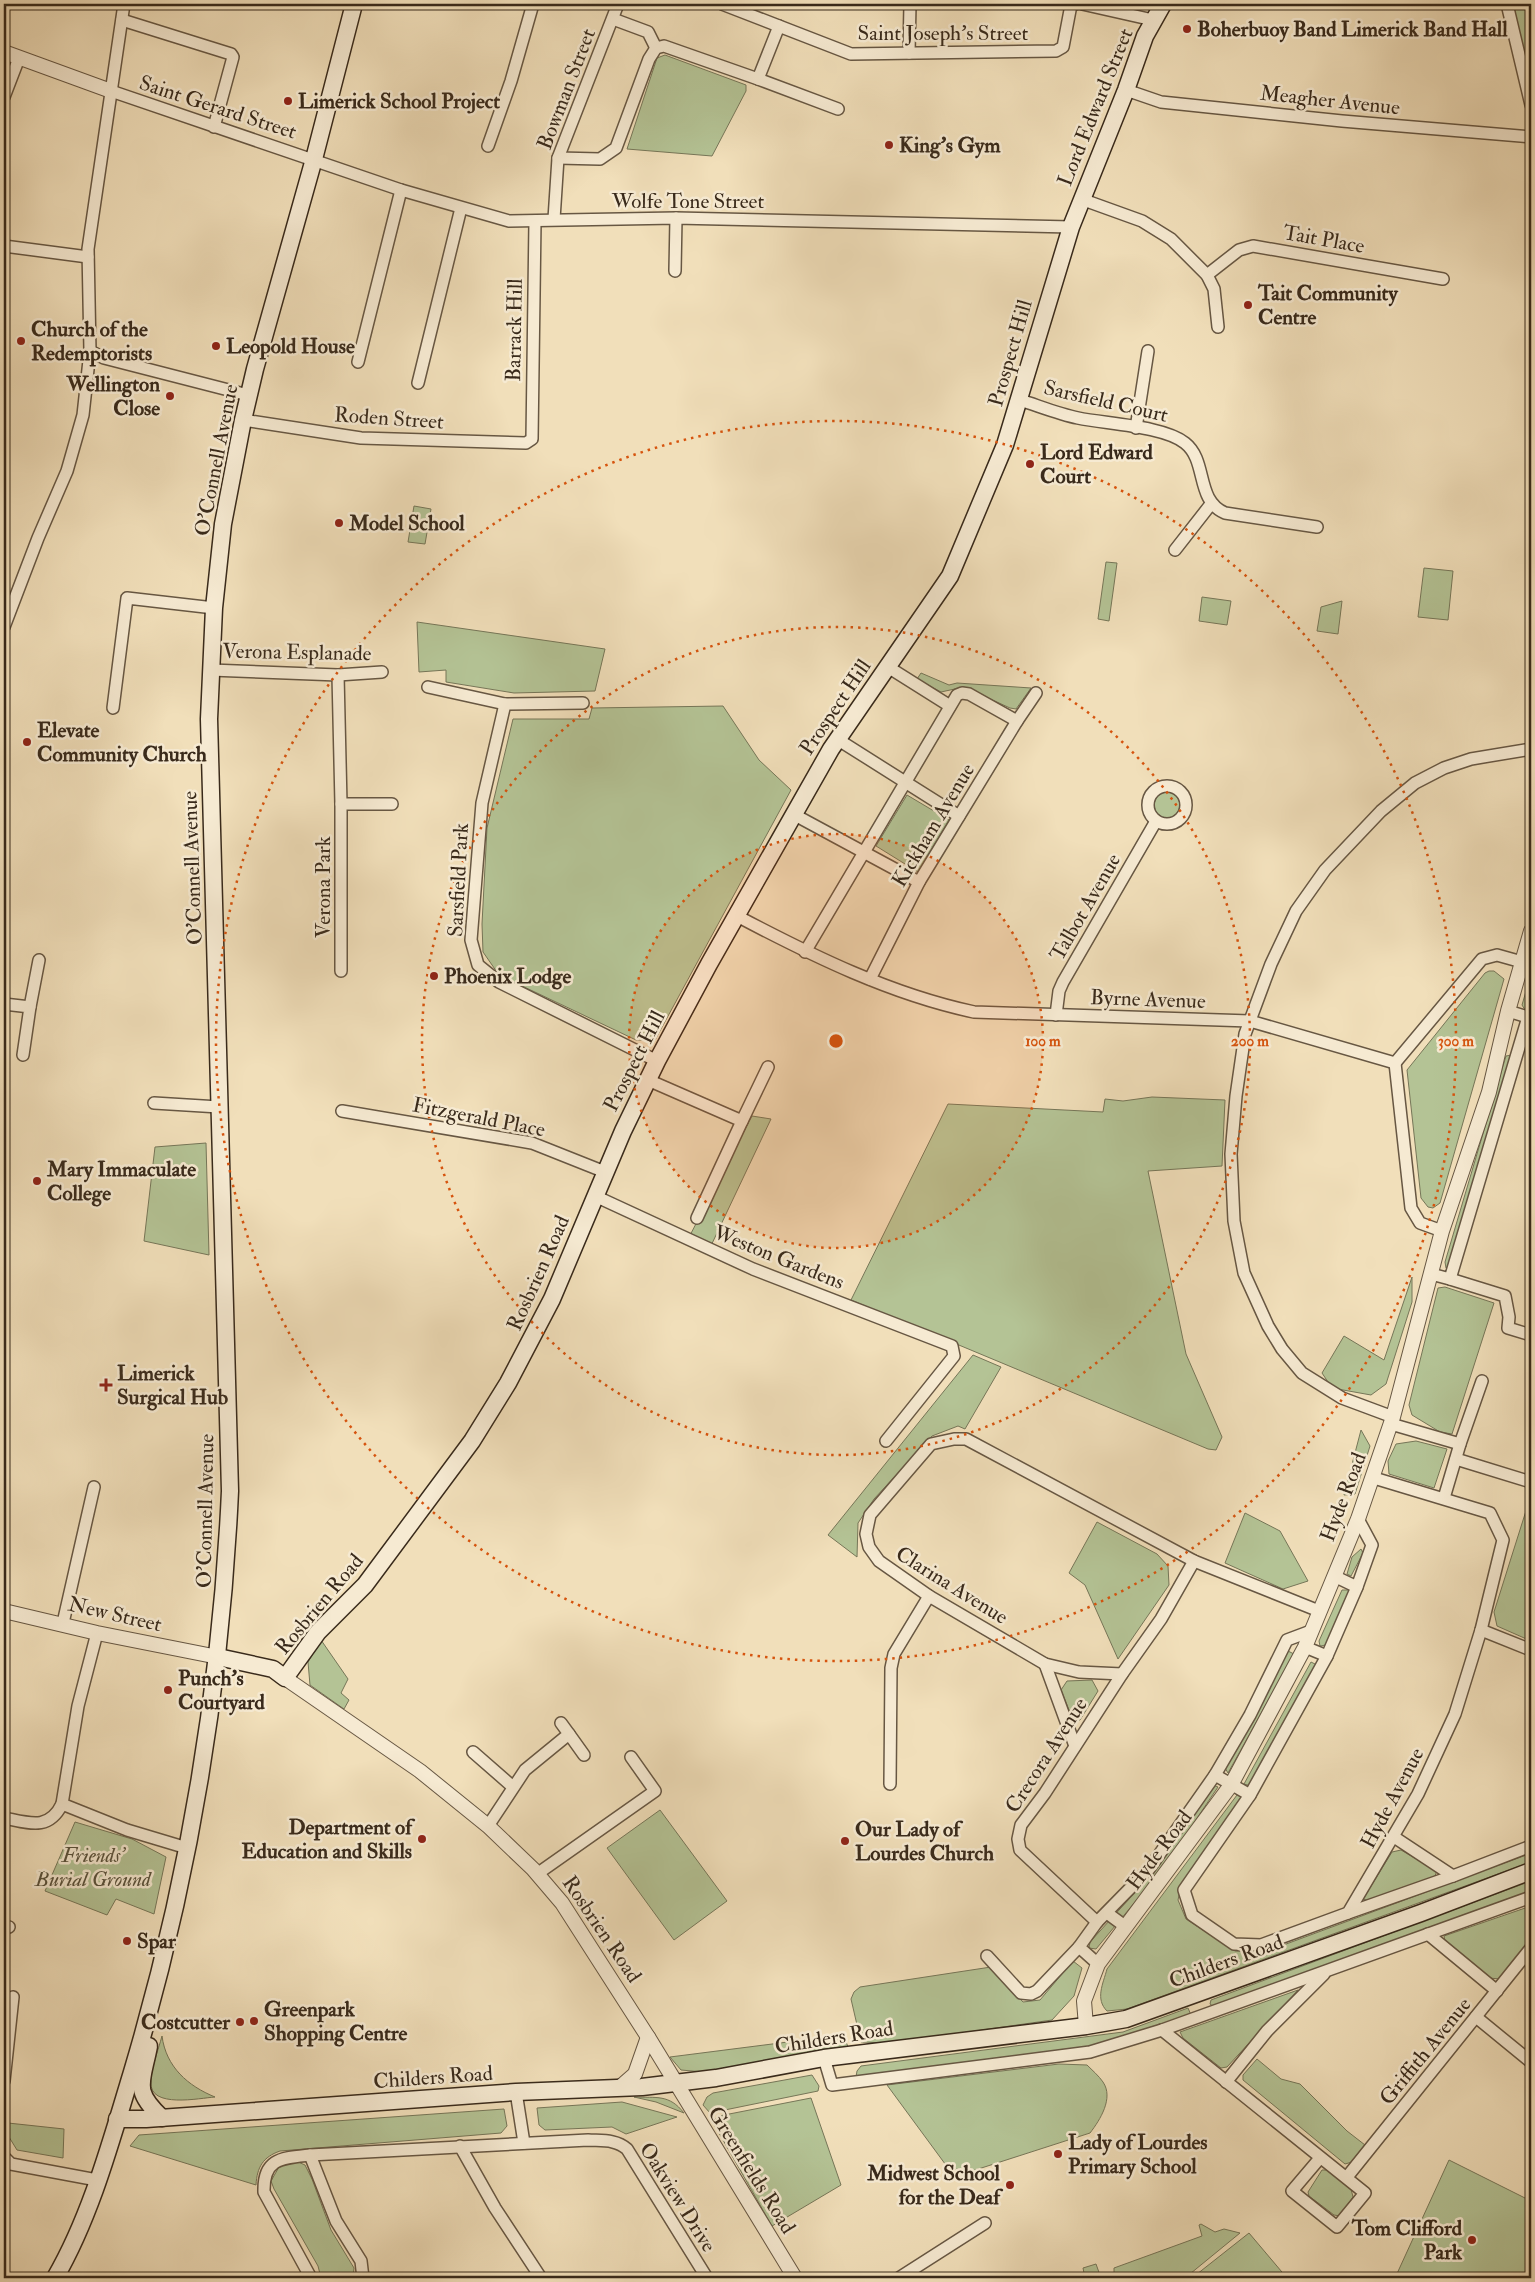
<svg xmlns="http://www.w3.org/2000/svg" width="1535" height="2282" font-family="'IM FELL Double Pica',serif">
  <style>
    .green { fill: #b4c395; stroke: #767658 }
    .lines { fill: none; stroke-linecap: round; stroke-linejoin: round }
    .minor-casing { stroke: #675743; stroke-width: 14 }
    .tertiary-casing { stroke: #675743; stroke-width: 16 }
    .secondary-casing { stroke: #392a1b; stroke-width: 19 }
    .minor { stroke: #f6ead2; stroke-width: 11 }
    .tertiary { stroke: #f6ead2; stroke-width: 14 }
    .secondary { stroke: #f6ead2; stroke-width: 16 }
    .ring { fill: none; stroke: #d6540e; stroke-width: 2.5; stroke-dasharray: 2.5 5 }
    .poi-dot { fill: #8f2418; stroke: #f6ead2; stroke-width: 2 }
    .labels { text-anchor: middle; stroke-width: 5; stroke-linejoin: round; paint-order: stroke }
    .poi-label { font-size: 21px; font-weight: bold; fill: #392a1b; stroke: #f6ead2; text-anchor: start }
    .street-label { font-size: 21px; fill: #392a1b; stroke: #f6ead2 }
    .park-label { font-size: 21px; font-style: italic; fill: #58503a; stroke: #f6ead2 }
    .centre { fill: #d6540e; stroke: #f6ead2; stroke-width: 2.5 }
    .ring-label { font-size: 15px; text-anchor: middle; font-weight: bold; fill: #d6540e; stroke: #f6ead2; stroke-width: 5; stroke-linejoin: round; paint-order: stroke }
  </style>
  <rect width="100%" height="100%" fill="#f1dfba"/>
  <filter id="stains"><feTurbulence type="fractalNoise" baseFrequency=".004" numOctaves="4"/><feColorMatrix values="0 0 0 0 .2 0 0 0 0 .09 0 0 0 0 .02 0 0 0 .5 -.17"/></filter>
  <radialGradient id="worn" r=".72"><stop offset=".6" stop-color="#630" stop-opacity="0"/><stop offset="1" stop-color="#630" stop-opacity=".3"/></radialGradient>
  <g class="green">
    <polygon points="1513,4 1525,4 1531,42 1531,81"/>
    <polygon points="665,55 746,85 746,91 712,156 627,149 657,58"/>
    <polygon points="414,506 431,509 425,544 408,542"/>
    <polygon points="1106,562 1117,563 1109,621 1098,619"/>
    <polygon points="1424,568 1453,571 1448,620 1418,617"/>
    <polygon points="1202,597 1231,601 1227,625 1199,621"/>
    <polygon points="1342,601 1338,634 1317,631 1321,607"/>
    <polygon points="417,622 605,649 595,691 514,693 446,682 446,670 419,672"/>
    <polygon points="921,673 949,685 957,683 1031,688 1016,709 1010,708 964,687 941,692 917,679"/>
    <polygon points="723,706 759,760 791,790 655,1040 636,1040 499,975 483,952 482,924 487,828 513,719 589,719 592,708"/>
    <circle cx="1167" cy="805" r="13"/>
    <polygon points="907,795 949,820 918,872 876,846"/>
    <polygon points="1489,971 1494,971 1504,979 1440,1203 1433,1208 1428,1207 1421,1198 1407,1070 1485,973"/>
    <polygon points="1531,974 1531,1014 1527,1013 1522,1005"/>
    <polygon points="1512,1055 1452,1265 1446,1268 1445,1262 1506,1056"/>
    <polygon points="1152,1097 1225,1100 1222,1166 1148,1171 1186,1354 1222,1437 1216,1450 1208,1449 851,1300 948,1104 1103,1112 1105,1099 1123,1101"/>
    <polygon points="752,1116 771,1119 708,1252 686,1243"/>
    <polygon points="206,1143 209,1255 144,1241 155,1147"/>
    <polygon points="1412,1277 1412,1302 1386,1384 1371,1395 1332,1388 1322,1373 1344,1336 1384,1360"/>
    <polygon points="1445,1287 1494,1303 1452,1434 1440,1432 1412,1415 1409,1405 1438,1288"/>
    <polygon points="973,1355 1001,1367 965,1429 958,1426 932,1436 874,1499 858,1523 857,1557 828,1535"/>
    <polygon points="1361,1430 1370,1446 1355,1494 1344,1495"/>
    <polygon points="1416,1441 1447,1449 1434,1488 1389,1474 1388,1461 1396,1444"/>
    <polygon points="1531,1495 1531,1641 1497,1626 1494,1612"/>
    <polygon points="1245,1513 1280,1531 1308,1581 1283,1589 1225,1563"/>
    <polygon points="1097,1522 1157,1554 1168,1566 1169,1585 1118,1659 1085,1585 1069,1573"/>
    <polygon points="1361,1549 1363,1553 1351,1576 1347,1574 1352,1557"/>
    <polygon points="1342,1590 1350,1590 1326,1645 1320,1646 1319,1641"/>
    <polygon points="321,1640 348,1679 341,1693 349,1700 344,1709 310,1685 308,1662"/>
    <polygon points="1288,1651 1294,1654 1228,1773 1225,1768"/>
    <polygon points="1311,1662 1317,1665 1251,1786 1244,1784"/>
    <polygon points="1092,1680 1098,1691 1080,1720 1073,1720 1061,1690 1067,1681"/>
    <polygon points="1213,1785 1218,1787 1164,1867 1096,1949 1089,1948 1090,1942 1159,1866"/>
    <path d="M1237 1795 1241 1797 1181 1886 1178 1900 1186 1919 1235 1951 1262 1953 1531 1853V1862L1127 2009 1107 2011C1095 1999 1103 1984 1107 1969Z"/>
    <polygon points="660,1810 727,1901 674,1940 607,1848"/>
    <polygon points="75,1822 132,1839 166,1857 154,1914 116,1899 107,1915 45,1891"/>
    <polygon points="1401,1850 1437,1871 1434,1878 1370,1901 1363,1899 1392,1852"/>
    <polygon points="1531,1881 1531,1892 1214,2007 1210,2004 1211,2000"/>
    <polygon points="1531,1906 1531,1942 1501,1979 1488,1978 1445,1941 1444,1936"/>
    <polygon points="1073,1961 1082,1968 1074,1996 1052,2020 891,2043 861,2042 851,1999 854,1992 860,1987 991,1967 1023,2002 1040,2000"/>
    <polygon points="1298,1990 1227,2067 1221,2068 1183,2038 1180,2032"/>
    <polygon points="1188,2008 1191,2015 1094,2046 856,2077 857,2071 861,2066 1123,2032"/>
    <polygon points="843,2035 849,2049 703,2072 681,2070 670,2057"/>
    <path d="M162 2036C166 2067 188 2086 215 2097 200 2098 149 2109 151 2082 151 2068 158 2051 162 2036Z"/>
    <polygon points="1257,2059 1281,2079 1300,2084 1347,2131 1365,2145 1352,2162 1345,2164 1243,2080 1243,2075"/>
    <path d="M1059 2064 1087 2065C1092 2070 1099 2076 1103 2082 1114 2098 1100 2120 1090 2133L969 2172 957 2169 951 2172 887 2085Z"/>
    <polygon points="812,2075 819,2086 818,2091 710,2113 703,2105 707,2097 713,2093"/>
    <path d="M634 2097C657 2098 669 2094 684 2113L656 2102Z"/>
    <polygon points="811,2098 841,2185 772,2226 715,2126 714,2120 719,2116"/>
    <polygon points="622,2102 677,2117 626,2134 612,2127 545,2130 539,2125 537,2108"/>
    <path d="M504 2109 507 2126 501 2133 280 2151C263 2157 257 2167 256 2185L130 2146 139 2135Z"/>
    <polygon points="8,2123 64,2129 63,2158 17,2150 9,2137"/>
    <polygon points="1449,2160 1531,2201 1531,2278 1395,2278"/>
    <polygon points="296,2161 305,2165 312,2179 331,2230 354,2268 353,2278 321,2278 318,2266 274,2189 271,2181 279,2167"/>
    <polygon points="1322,2170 1328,2170 1351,2189 1353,2197 1340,2216 1334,2215 1309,2196 1308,2192"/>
    <polygon points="1201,2224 1215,2232 1224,2229 1240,2233 1185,2278 1114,2278 1114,2268 1202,2236 1199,2225"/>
    <polygon points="1249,2233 1287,2278 1192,2278"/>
    <polygon points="1096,2264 1101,2278 1085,2278 1083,2268"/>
  </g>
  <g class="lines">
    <g class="minor-casing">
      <g id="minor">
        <polyline points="722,4 851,54 1056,51 1063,47 1071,5 1076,4"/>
        <polyline points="1082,4 1153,20"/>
        <polyline points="1507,4 1531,105"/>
        <polyline points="613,19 648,32 656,48"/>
        <polyline points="122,20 231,54 233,57 214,127"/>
        <polyline points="909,53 910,4"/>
        <polyline points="758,79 838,109"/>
        <polyline points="1126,90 1161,102 1342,121 1531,137"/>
        <polyline points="111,91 401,190 509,221 676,218 1071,227"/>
        <polyline points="4,97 19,58"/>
        <polyline points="488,146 511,81 533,4"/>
        <polyline points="558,158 600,159 616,148 649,59 656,48 664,46 758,79 779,26"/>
        <polyline points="1081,199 1142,221 1171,239 1207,275 1214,289 1218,327"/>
        <polyline points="554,219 558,158 618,4"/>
        <polyline points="4,246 88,257"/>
        <polyline points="675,271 676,218"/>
        <polyline points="1207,275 1239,250 1253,246 1443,279"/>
        <polyline points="90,351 104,358 248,395"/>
        <polyline points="358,362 401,190"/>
        <polyline points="418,383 461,208"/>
        <path d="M1020 400C1039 406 1059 414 1078 418 1107 424 1164 426 1185 443 1208 461 1195 500 1225 513L1317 527"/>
        <polyline points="243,420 361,438 526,443 532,439 535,221"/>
        <polyline points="1136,428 1148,351"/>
        <polyline points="1175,550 1211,504"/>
        <polyline points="4,627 38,538 67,471 83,415 90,351 88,249 124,4"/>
        <polyline points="888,667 950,706"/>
        <polyline points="211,670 338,675 382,672"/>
        <polyline points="338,675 341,804 392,804"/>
        <polyline points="428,687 505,704"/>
        <polyline points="583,703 505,704 482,803 471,940 478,965 499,982 657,1061"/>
        <polyline points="113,708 127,598 214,608"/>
        <polyline points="837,739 959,816"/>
        <circle cx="1167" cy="805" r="19"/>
        <polyline points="793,814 919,882"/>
        <path d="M737 916C813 956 890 994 974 1012L1250 1021 1395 1063 1482 959 1497 955 1522 962"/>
        <polyline points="805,952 957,695 962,693 969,694 1017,721"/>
        <polyline points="341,971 341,804"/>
        <polyline points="870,979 919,882 1017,721 1036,693"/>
        <polyline points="4,1004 30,1007 23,1055"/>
        <polyline points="30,1007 39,960"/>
        <polyline points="1508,1011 1531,1018"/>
        <polyline points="1056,1015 1059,991 1063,982 1156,821"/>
        <polyline points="1395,1063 1411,1208 1420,1223 1442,1231"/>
        <polyline points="648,1080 742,1121 768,1067"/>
        <polyline points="154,1103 219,1107"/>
        <polyline points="342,1111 532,1143 605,1172"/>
        <polyline points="595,1196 753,1269 952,1346 954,1356 886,1441"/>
        <polyline points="697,1218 742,1121"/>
        <polyline points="1431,1274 1450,1279 1528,1017"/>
        <polyline points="1450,1279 1505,1296 1509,1317 1508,1328 1531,1335"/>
        <polyline points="1393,1417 1342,1398 1302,1373 1282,1349 1268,1326 1244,1273 1234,1221 1231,1154 1236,1096 1245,1034 1271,964 1296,911 1325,870 1381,811 1415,783 1444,768 1471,759 1531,749"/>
        <polyline points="1391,1424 1460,1444"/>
        <polyline points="1456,1459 1531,1482"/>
        <polyline points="1444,1498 1460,1444 1482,1381"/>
        <polyline points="1358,1519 1372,1545 1357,1587 1327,1656 1250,1795 1184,1890 1192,1915 1234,1944 1261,1945 1348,1913 1418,1794 1455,1714 1481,1630 1503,1540 1490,1513 1374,1478"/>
        <polyline points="1334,1576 1357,1587"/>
        <polyline points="63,1623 94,1487"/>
        <polyline points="1481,1630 1531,1650"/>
        <polyline points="97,1633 78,1706 62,1804 127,1830 187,1848"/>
        <polyline points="1305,1647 1327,1656"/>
        <polyline points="1045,1664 1075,1746"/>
        <polyline points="1122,1674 1079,1672 1045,1664 929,1596 879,1561 869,1547 866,1534 870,1515 931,1444 954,1439 966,1439 1194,1561 1319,1611"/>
        <polyline points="569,1734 584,1755"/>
        <polyline points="473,1752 513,1787"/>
        <polyline points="1215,1775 1250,1795"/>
        <polyline points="890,1784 891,1668 894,1654 929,1596"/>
        <path d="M4 1818C29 1823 49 1831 62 1804"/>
        <polyline points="488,1826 525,1770 569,1734 561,1723"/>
        <polyline points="1394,1837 1453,1876 1531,1846"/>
        <polyline points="537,1874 655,1791 631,1757"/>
        <polyline points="1107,1913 1126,1927"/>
        <polyline points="1348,1913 1453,1876"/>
        <polyline points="1097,1922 1149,1869 1215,1775 1250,1715 1287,1640 1311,1631"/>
        <polyline points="4,1926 9,1927"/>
        <polyline points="1428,1934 1497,1991"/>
        <polyline points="987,1956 1021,1993 1031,1994 1037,1991 1079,1947"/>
        <polyline points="1098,1964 1079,1947 1097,1922 1020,1850 1018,1839 1021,1825 1045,1793 1122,1674 1161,1619 1194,1561"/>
        <polyline points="1476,2017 1531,2062"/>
        <polyline points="1162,2030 1365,2193 1337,2227 1292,2191 1320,2158"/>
        <polyline points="824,2058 832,2085 1090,2052 1162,2030 1531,1897"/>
        <polyline points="4,2081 13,1997"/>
        <polyline points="1226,2082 1267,2031 1324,1974"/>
        <polyline points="516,2092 524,2143"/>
        <polyline points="460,2146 495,2208 541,2278"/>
        <polyline points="310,2155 336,2221 361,2261 363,2278"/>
        <polyline points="4,2157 11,2164 97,2180"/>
        <polyline points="1347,2177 1531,1948"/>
        <path d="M311 2278 264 2192C263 2158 282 2158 310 2155L588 2140C601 2141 616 2139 627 2149L707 2278"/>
        <polyline points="899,2278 985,2223"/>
      </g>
    </g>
    <g class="tertiary-casing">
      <g id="tertiary">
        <polyline points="4,52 111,91"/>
        <polyline points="4,1611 97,1633 218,1657"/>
        <polyline points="285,1678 420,1771 488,1826 533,1869 562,1903 648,2037 795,2278"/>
        <polyline points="1086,2026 1084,2001 1098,1964 1231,1785 1305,1647 1358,1519 1393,1417 1442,1231 1489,1092 1508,1011 1531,931"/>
        <polyline points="619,2088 635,2074 648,2037"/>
      </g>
    </g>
    <g class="secondary-casing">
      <g id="secondary">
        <polyline points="218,1657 273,1669 285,1678 318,1632 365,1585 472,1441 508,1383 552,1299 623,1131 657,1061 709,964 831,749 950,576 1005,445 1071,227 1126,90 1145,36 1163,4"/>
        <path d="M149 2046C142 2083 132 2090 162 2118"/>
        <polyline points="117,2119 146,2119 516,2092 642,2087 716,2078 824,2058 1086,2026 1126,2019 1421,1913 1531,1871"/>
        <path d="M55 2278C91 2216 111 2141 132 2072 188 1884 221 1688 230 1491L209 719 214 608 223 524 243 420 255 369 314 159 354 4"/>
      </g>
    </g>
    <use href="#minor" class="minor"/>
    <use href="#tertiary" class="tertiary"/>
    <use href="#secondary" class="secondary"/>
  </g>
  <circle cx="836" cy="1041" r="207" fill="#d6540e" fill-opacity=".12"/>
  <g class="ring">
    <circle cx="836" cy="1041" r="207"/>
    <circle cx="836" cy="1041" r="414"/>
    <circle cx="836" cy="1041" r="620"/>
  </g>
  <g class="poi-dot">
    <circle cx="1187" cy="29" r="5"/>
    <circle cx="288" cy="101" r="5"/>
    <circle cx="889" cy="145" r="5"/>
    <circle cx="1248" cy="305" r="5"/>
    <circle cx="21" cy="341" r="5"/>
    <circle cx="216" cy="346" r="5"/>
    <circle cx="170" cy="396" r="5"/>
    <circle cx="1030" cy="464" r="5"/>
    <circle cx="339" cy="523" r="5"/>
    <circle cx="27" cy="742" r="5"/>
    <circle cx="434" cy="976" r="5"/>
    <circle cx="37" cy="1181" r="5"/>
    <path d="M103.5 1377.5h5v5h5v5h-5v5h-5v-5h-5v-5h5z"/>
    <circle cx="168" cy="1690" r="5"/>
    <circle cx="422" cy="1839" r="5"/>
    <circle cx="845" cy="1841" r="5"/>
    <circle cx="127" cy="1941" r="5"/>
    <circle cx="254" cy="2021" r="5"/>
    <circle cx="240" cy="2022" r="5"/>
    <circle cx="1058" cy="2154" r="5"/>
    <circle cx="1010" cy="2185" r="5"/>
    <circle cx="1472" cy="2240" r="5"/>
  </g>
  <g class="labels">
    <g class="poi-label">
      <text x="1197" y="36">Boherbuoy Band Limerick Band Hall</text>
      <text x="298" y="108">Limerick School Project</text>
      <text x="899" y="152">King's Gym</text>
      <text x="1258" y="300">Tait Community<tspan x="1258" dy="24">Centre</tspan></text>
      <text x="31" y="336">Church of the<tspan x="31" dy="24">Redemptorists</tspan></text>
      <text x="226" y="353">Leopold House</text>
      <text x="160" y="391" text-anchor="end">Wellington<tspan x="160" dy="24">Close</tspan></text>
      <text x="1040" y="459">Lord Edward<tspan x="1040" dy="24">Court</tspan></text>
      <text x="349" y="530">Model School</text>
      <text x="37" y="737">Elevate<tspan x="37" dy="24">Community Church</tspan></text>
      <text x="444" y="983">Phoenix Lodge</text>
      <text x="47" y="1176">Mary Immaculate<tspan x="47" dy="24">College</tspan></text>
      <text x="117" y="1380">Limerick<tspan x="117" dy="24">Surgical Hub</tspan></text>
      <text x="178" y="1685">Punch’s<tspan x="178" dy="24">Courtyard</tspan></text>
      <text x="412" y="1834" text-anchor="end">Department of<tspan x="412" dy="24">Education and Skills</tspan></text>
      <text x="855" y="1836">Our Lady of<tspan x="855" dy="24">Lourdes Church</tspan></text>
      <text x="137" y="1948">Spar</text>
      <text x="264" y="2016">Greenpark<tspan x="264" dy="24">Shopping Centre</tspan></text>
      <text x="230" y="2029" text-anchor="end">Costcutter</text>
      <text x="1068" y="2149">Lady of Lourdes<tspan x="1068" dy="24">Primary School</tspan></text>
      <text x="1000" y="2180" text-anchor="end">Midwest School<tspan x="1000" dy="24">for the Deaf</tspan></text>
      <text x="1462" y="2235" text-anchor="end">Tom Clifford<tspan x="1462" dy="24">Park</tspan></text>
    </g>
    <g class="street-label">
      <text x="943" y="40">Saint Joseph's Street</text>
      <text transform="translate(566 89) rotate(-69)" y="7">Bowman Street</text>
      <text transform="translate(1330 100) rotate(6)" y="7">Meagher Avenue</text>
      <text transform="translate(218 107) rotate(18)" y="7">Saint Gerard Street</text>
      <text transform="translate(1095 107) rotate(-68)" y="7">Lord Edward Street</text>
      <text x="688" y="208">Wolfe Tone Street</text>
      <text transform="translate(1324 239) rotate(10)" y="7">Tait Place</text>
      <text transform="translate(514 330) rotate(-89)" y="7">Barrack Hill</text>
      <text transform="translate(1010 353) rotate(-74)" y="7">Prospect Hill</text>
      <text transform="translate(1106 401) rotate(13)" y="7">Sarsfield Court</text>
      <text transform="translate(389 418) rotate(4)" y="7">Roden Street</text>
      <text transform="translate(216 460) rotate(-79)" y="7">O'Connell Avenue</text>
      <text transform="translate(297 652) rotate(1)" y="7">Verona Esplanade</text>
      <text transform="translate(835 707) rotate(-56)" y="7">Prospect Hill</text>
      <text transform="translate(933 825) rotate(-59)" y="7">Kickham Avenue</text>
      <text transform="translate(192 868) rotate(-92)" y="7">O'Connell Avenue</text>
      <text transform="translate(458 880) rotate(-87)" y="7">Sarsfield Park</text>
      <text transform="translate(323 887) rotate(-90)" y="7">Verona Park</text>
      <text transform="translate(1085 907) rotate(-60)" y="7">Talbot Avenue</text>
      <text transform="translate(1148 999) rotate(2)" y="7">Byrne Avenue</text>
      <text transform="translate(634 1061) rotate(-63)" y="7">Prospect Hill</text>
      <text transform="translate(479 1117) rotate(11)" y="7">Fitzgerald Place</text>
      <text transform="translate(779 1257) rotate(22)" y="7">Weston Gardens</text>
      <text transform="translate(538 1273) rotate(-66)" y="7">Rosbrien Road</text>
      <text transform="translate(1343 1497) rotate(-69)" y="7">Hyde Road</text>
      <text transform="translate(205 1511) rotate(-89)" y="7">O'Connell Avenue</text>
      <text transform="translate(952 1585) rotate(32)" y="7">Clarina Avenue</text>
      <text transform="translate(319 1604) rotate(-50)" y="7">Rosbrien Road</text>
      <text transform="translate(115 1614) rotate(13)" y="7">New Street</text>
      <text transform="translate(1046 1755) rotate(-57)" y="7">Crecora Avenue</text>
      <text transform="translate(1392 1798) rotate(-62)" y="7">Hyde Avenue</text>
      <text transform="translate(1159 1850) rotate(-53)" y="7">Hyde Road</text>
      <text transform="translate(602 1929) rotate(56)" y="7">Rosbrien Road</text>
      <text transform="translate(1226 1961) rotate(-20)" y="7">Childers Road</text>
      <text transform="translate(834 2037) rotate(-9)" y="7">Childers Road</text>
      <text transform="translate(1425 2051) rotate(-51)" y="7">Griffith Avenue</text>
      <text transform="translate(433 2077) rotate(-4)" y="7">Childers Road</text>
      <text transform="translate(752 2170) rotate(58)" y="7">Greenfields Road</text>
      <text transform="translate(678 2197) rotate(58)" y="7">Oakview Drive</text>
    </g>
    <g class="park-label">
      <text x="93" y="1862">Friends'<tspan x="93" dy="24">Burial Ground</tspan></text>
    </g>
  </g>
  <circle cx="836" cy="1041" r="8" class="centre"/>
  <g class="ring-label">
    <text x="1043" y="1046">100 m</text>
    <text x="1250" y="1046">200 m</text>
    <text x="1456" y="1046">300 m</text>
  </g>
  <rect width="1535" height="2282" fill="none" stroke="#f1dfba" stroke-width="20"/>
  <rect x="5" y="5" width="1525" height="2272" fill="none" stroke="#392a1b" stroke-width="2.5"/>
  <rect x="10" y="10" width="1515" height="2262" fill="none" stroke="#392a1b"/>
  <rect width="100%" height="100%" filter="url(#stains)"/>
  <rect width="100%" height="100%" fill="url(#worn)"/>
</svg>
